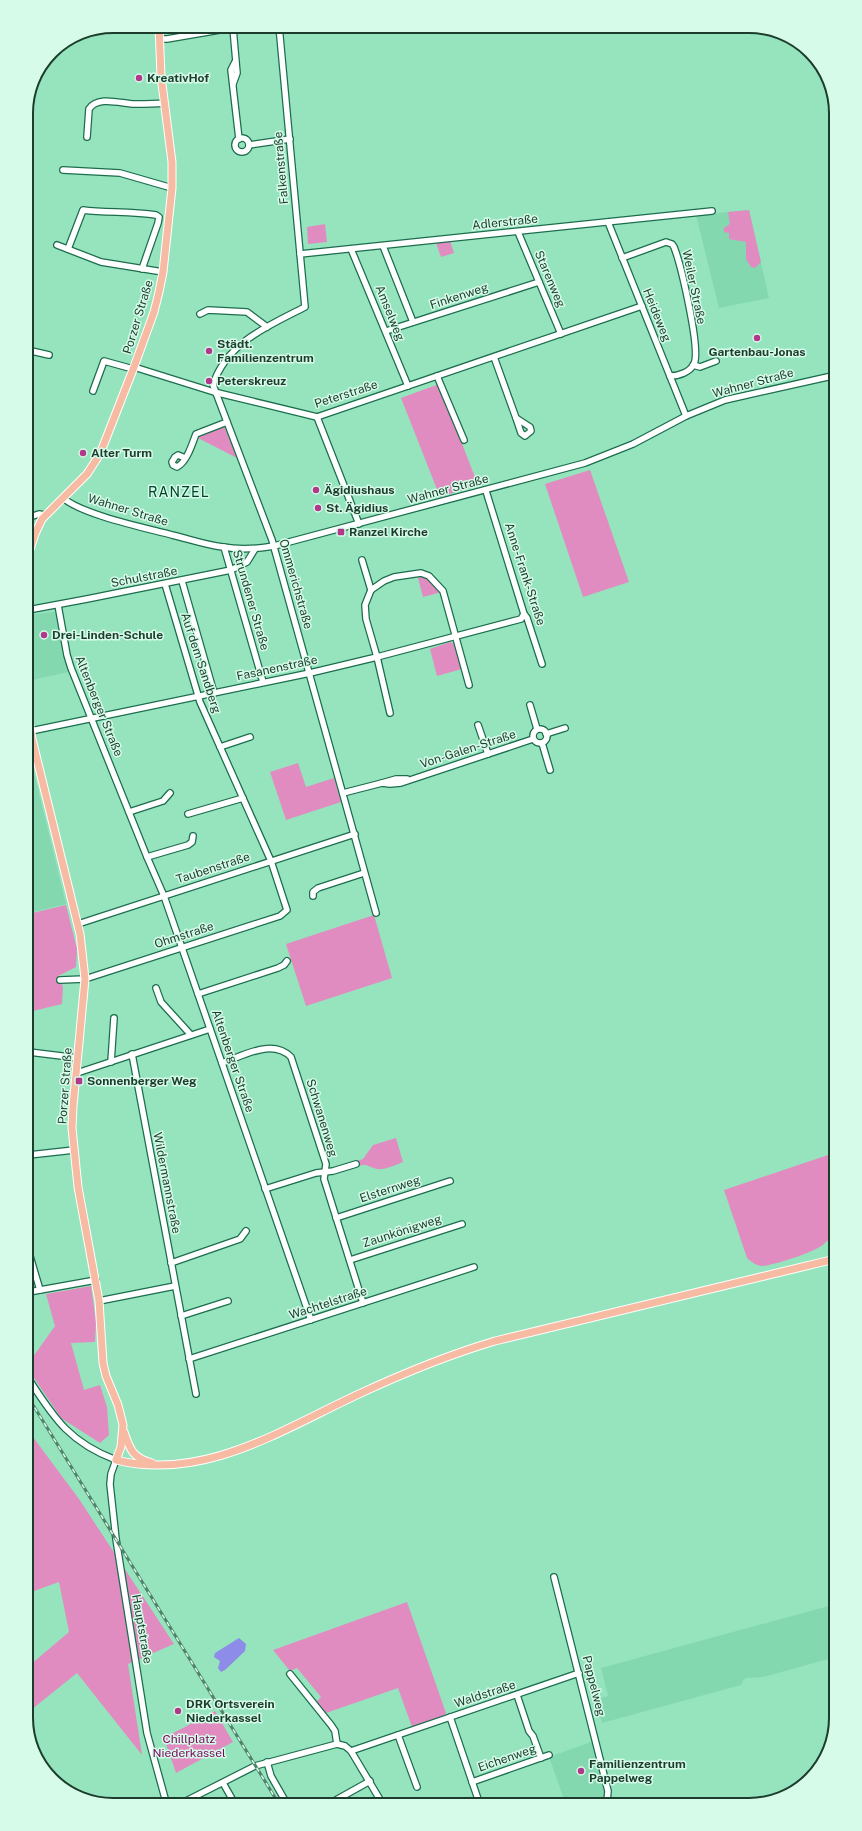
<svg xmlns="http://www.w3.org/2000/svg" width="862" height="1831" font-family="'Public Sans',sans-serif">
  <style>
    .built { fill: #83d8b0 }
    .green { fill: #e18cc0 }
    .water { fill: #8d8ce9 }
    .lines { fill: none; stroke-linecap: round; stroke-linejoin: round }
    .minor-casing { stroke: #1b6d4d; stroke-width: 8 }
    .major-casing { stroke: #fff; stroke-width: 9 }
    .minor { stroke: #fff; stroke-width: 5.5 }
    .major { stroke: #f7bba3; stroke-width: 7 }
    .rail-casing { stroke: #50836a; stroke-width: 3 }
    .rail { stroke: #d6fbe8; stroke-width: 1.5; stroke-dasharray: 4.5; stroke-linecap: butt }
    .poi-dot { fill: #b2388c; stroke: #d6fbe8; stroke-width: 1.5 }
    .labels { text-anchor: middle; stroke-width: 3; stroke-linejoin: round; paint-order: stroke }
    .poi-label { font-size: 12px; font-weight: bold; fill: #1c3c2d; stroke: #d6fbe8; text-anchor: start }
    .street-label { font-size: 12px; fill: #1c3c2d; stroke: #d6fbe8 }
    .park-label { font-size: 12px; fill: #7c045e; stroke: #d6fbe8 }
    .quarter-label { font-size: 14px; letter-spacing: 1px; fill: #00422b; stroke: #d6fbe8 }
    .rim { fill: none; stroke: #1c3c2d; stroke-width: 2 }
  </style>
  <rect width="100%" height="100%" fill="#96e4be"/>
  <g class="built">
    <polygon points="749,210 769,298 719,308 696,215"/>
    <polygon points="54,612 56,615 68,672 28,681 28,615"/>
    <polygon points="28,748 66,904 28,913"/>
    <polygon points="836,1604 836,1657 763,1677 746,1678 743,1680 741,1685 602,1723 596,1699 608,1696 601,1668"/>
    <polygon points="594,1741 607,1790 605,1801 565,1802 549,1757"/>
  </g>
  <g class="green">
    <polygon points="749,210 761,262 755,268 751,267 746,259 746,242 729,239 729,233 724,232 724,228 730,224 728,212"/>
    <polygon points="325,224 327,242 308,244 307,227"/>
    <polygon points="450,241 454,253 441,257 436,243"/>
    <polygon points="439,384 478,485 440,497 401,398"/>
    <polygon points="224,426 237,458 198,438 201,435"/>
    <polygon points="590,470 629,582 583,597 545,484"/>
    <polygon points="421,576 429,577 442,592 423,597 418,578"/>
    <polygon points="450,642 454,644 462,669 437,676 430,649"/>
    <polygon points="298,763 306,787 334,778 341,802 286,820 270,772"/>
    <polygon points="66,905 77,949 76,967 58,976 63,987 62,1004 29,1012 28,914"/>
    <polygon points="374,915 392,978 306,1006 286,944"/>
    <path d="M396 1138 403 1162C396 1165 385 1170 377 1169 369 1167 367 1163 358 1166L357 1161 363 1159 373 1145Z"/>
    <path d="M834 1153 835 1234C831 1237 827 1241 823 1245 814 1252 773 1266 761 1266 756 1265 751 1262 747 1258L724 1190Z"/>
    <polygon points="91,1286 96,1322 95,1342 71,1343 84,1390 100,1385 107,1407 109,1435 100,1443 61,1418 30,1372 30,1361 55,1326 46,1294"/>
    <polygon points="30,1433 79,1499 174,1644 128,1664 142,1755 77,1673 31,1710 30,1665 69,1632 59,1582 34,1591 30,1587"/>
    <polygon points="407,1602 446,1713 445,1715 412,1727 398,1688 326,1713 316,1702 321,1697 297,1668 290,1671 273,1650"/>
    <polygon points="215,1711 233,1742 176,1773 164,1738"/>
  </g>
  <polygon class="water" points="239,1638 246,1644 245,1651 225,1670 221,1672 218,1668 220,1661 214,1657 215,1653"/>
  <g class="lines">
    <g class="minor-casing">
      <g id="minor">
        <path d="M279 26 305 307C268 326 226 343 213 385L272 540 376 913"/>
        <polyline points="233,28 237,73 233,84"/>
        <polyline points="159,39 167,39 243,26"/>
        <polyline points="235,62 231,70 239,139"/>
        <path d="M87 137 89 109C98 95 122 104 135 104 145 104 154 104 164 103"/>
        <circle cx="242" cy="145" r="7"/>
        <polyline points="249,145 290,139"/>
        <polyline points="63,170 120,173 172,188"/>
        <polyline points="608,222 686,416"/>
        <polyline points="518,232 561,334"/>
        <polyline points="57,245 101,262 163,272"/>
        <polyline points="383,246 413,322"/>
        <path d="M68 249 83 210C107 213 131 211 156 215L159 217 158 223 142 269"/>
        <polyline points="351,249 408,386"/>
        <polyline points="300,254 712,211"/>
        <path d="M622 258 666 242 672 244 674 247C681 265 701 350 694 364 690 372 679 376 670 376"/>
        <polyline points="200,314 208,310 247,312 267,327"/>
        <polyline points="386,331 539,282"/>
        <polyline points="27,350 49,355"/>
        <polyline points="494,357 516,418"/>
        <polyline points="693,365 700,367 716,361"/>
        <polyline points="134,367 214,392 317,417 642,306"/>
        <polyline points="437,376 464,440"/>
        <polyline points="93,391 104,361 133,369"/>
        <polyline points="317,417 359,524"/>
        <polygon points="516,418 530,427 531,431 525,436 521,433"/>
        <path d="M185 458 178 455 175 457 172 462 173 465 177 467C187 462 192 444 196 434L227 422"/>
        <polyline points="486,491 524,614 527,618 542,664"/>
        <path d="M63 498C83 515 146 528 172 535 189 539 205 545 223 547 240 550 257 549 274 546L585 463 633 444 686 416 725 400 832 376"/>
        <polyline points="27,518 39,514 45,515"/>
        <polyline points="224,547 263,682"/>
        <polyline points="362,560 371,590"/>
        <polyline points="182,581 214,693"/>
        <polyline points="58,605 67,655 71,668 147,857 164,896 311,1320"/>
        <polyline points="28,610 87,599 231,570 247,562 255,549"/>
        <polyline points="530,705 537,729"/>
        <polyline points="390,713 377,657 366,619 365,605 371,590 384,581 394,577 421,573 429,576 443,591 469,685"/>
        <polyline points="478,725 488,754"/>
        <circle cx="540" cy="736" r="7"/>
        <polyline points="31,731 310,673 377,657 521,619 524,614"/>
        <polyline points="546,734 565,728"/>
        <polyline points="542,743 550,770"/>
        <polyline points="220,747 250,737"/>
        <polyline points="382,783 396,779 407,779"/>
        <polyline points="343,793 382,783 390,784 401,783 533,739"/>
        <polyline points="129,812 163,801 170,793"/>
        <polyline points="188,814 243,798"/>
        <polyline points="147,857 188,845 192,842 193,836"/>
        <polyline points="313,896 313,892 318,888 364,873"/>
        <polyline points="78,924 355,834"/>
        <polyline points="60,980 85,979 280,916 287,910 271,861 200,702 165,584"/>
        <polyline points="156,988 161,1002 191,1035"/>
        <polyline points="198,994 278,968 284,965 287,961"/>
        <polyline points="29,1052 78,1058"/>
        <polyline points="132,1054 196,1394"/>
        <polyline points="111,1062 114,1018"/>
        <path d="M222 1063C243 1056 272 1038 291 1057L326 1164 324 1179 363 1303"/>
        <polyline points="77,1073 210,1029"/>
        <polyline points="29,1155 74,1150"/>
        <polyline points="265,1189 316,1173 333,1171 356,1164"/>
        <polyline points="336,1218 450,1181"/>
        <polyline points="29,1253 40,1290"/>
        <polyline points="350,1260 462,1224"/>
        <polyline points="171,1263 240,1239 246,1231"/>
        <polyline points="29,1292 96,1280"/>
        <polyline points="99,1301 175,1286"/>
        <polyline points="181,1316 228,1301"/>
        <polyline points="189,1359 474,1267"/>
        <path d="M30 1381C55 1420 71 1443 116 1460L111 1474 110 1484 116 1539 147 1733 166 1802"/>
        <polyline points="554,1577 608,1791 607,1801"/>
        <polyline points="290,1674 331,1725 335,1731 337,1744"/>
        <polyline points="517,1695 529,1731 533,1736 541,1758"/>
        <polyline points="450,1717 479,1802"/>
        <polyline points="398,1735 417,1787"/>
        <polyline points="337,1744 345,1746 351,1751 382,1803"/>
        <polyline points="351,1751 579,1673"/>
        <polyline points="267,1762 271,1776 287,1804"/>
        <polyline points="472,1782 549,1755"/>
        <polyline points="223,1783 235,1804"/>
        <polyline points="335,1803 336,1800 370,1781"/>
        <polyline points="162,1804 169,1801 177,1804"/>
        <polyline points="180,1804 255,1766 337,1744"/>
      </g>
    </g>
    <g class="major-casing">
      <g id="major">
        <polyline points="27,559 35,534 42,519 87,474 100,454 134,367 154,312 159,292 163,272 172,188 172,162 161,76 159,26"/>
        <path d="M28 715 32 739 80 934 85 979 73 1106 72 1128 78 1187 99 1301 103 1363 106 1376 118 1405 123 1425 121 1447 116 1460C204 1482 283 1429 359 1394 404 1373 448 1355 495 1341L835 1259"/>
        <path d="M124 1432C130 1450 133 1458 152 1463"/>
      </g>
    </g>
    <use href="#minor" class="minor"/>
    <use href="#major" class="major"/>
    <g class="rail-casing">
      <polyline id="rail" points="30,1400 279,1804"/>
    </g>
    <use href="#rail" class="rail"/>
  </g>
  <g class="poi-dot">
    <circle cx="139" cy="78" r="4"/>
    <circle cx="757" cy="338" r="4"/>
    <circle cx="209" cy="351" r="4"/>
    <circle cx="209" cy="381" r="4"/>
    <circle cx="83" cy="453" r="4"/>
    <circle cx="316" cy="490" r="4"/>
    <circle cx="318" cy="508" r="4"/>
    <rect x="337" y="528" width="8" height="8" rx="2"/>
    <circle cx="44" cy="635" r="4"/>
    <rect x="75" y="1077" width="8" height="8" rx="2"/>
    <circle cx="178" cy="1711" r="4"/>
    <circle cx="581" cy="1771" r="4"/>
  </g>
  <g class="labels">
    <g class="poi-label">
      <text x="147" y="82">KreativHof</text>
      <text x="217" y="348">Städt.<tspan x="217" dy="14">Familienzentrum</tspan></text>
      <text x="757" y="356" text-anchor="middle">Gartenbau-Jonas</text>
      <text x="217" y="385">Peterskreuz</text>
      <text x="91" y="457">Alter Turm</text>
      <text x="324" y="494">Ägidiushaus</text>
      <text x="326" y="512">St. Ägidius</text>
      <text x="349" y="536">Ranzel Kirche</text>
      <text x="52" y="639">Drei-Linden-Schule</text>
      <text x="87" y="1085">Sonnenberger Weg</text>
      <text x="186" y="1708">DRK Ortsverein<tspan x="186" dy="14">Niederkassel</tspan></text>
      <text x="589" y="1768">Familienzentrum<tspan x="589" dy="14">Pappelweg</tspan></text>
    </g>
    <g class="street-label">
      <text transform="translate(281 168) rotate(-95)" y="4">Falkenstraße</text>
      <text transform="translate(505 222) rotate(-6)" y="4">Adlerstraße</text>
      <text transform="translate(550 279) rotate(67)" y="4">Starenweg</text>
      <text transform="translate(694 287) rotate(78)" y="4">Weiler Straße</text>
      <text transform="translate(459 296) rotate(-18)" y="4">Finkenweg</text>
      <text transform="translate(390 313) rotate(68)" y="4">Amselweg</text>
      <text transform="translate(657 315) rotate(68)" y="4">Heideweg</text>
      <text transform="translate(138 317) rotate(-73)" y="4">Porzer Straße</text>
      <text transform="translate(753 383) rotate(-15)" y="4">Wahner Straße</text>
      <text transform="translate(346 394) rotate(-18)" y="4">Peterstraße</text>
      <text transform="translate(448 489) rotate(-15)" y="4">Wahner Straße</text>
      <text transform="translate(128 510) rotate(17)" y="4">Wahner Straße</text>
      <text transform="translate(525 574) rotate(72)" y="4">Anne-Frank-Straße</text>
      <text transform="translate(144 577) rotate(-11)" y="4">Schulstraße</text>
      <text transform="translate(296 584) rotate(74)" y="4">Ommerichstraße</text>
      <text transform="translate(251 600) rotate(74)" y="4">Strundener Straße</text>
      <text transform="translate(201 663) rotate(72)" y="4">Auf dem Sandberg</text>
      <text transform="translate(277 668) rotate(-12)" y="4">Fasanenstraße</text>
      <text transform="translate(99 706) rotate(68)" y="4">Altenberger Straße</text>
      <text transform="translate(468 749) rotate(-18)" y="4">Von-Galen-Straße</text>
      <text transform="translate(213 868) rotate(-18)" y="4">Taubenstraße</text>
      <text transform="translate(184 935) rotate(-18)" y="4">Ohmstraße</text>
      <text transform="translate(233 1061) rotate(71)" y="4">Altenberger Straße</text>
      <text transform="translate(65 1086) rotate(-86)" y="4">Porzer Straße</text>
      <text transform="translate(322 1118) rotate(73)" y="4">Schwanenweg</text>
      <text transform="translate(167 1183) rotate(79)" y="4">Wildermannstraße</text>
      <text transform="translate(390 1189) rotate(-18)" y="4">Elsternweg</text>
      <text transform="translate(402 1231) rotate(-18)" y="4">Zaunkönigweg</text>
      <text transform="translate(328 1303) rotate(-18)" y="4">Wachtelstraße</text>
      <text transform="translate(142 1629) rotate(80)" y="4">Hauptstraße</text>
      <text transform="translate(594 1686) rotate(76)" y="4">Pappelweg</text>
      <text transform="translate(485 1694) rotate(-18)" y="4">Waldstraße</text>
      <text transform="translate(507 1758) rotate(-19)" y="4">Eichenweg</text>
    </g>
    <g class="park-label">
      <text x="189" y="1743">Chillplatz<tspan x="189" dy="14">Niederkassel</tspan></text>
    </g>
    <g class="quarter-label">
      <text x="179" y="497">RANZEL</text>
    </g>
  </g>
  <path d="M0 0H862V1831H0ZM113 33H749A80 80 0 0 1 829 113V1718A80 80 0 0 1 749 1798H113A80 80 0 0 1 33 1718V113A80 80 0 0 1 113 33Z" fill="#d6fbe8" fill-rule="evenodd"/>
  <path class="rim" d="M113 33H749A80 80 0 0 1 829 113V1718A80 80 0 0 1 749 1798H113A80 80 0 0 1 33 1718V113A80 80 0 0 1 113 33Z"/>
</svg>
